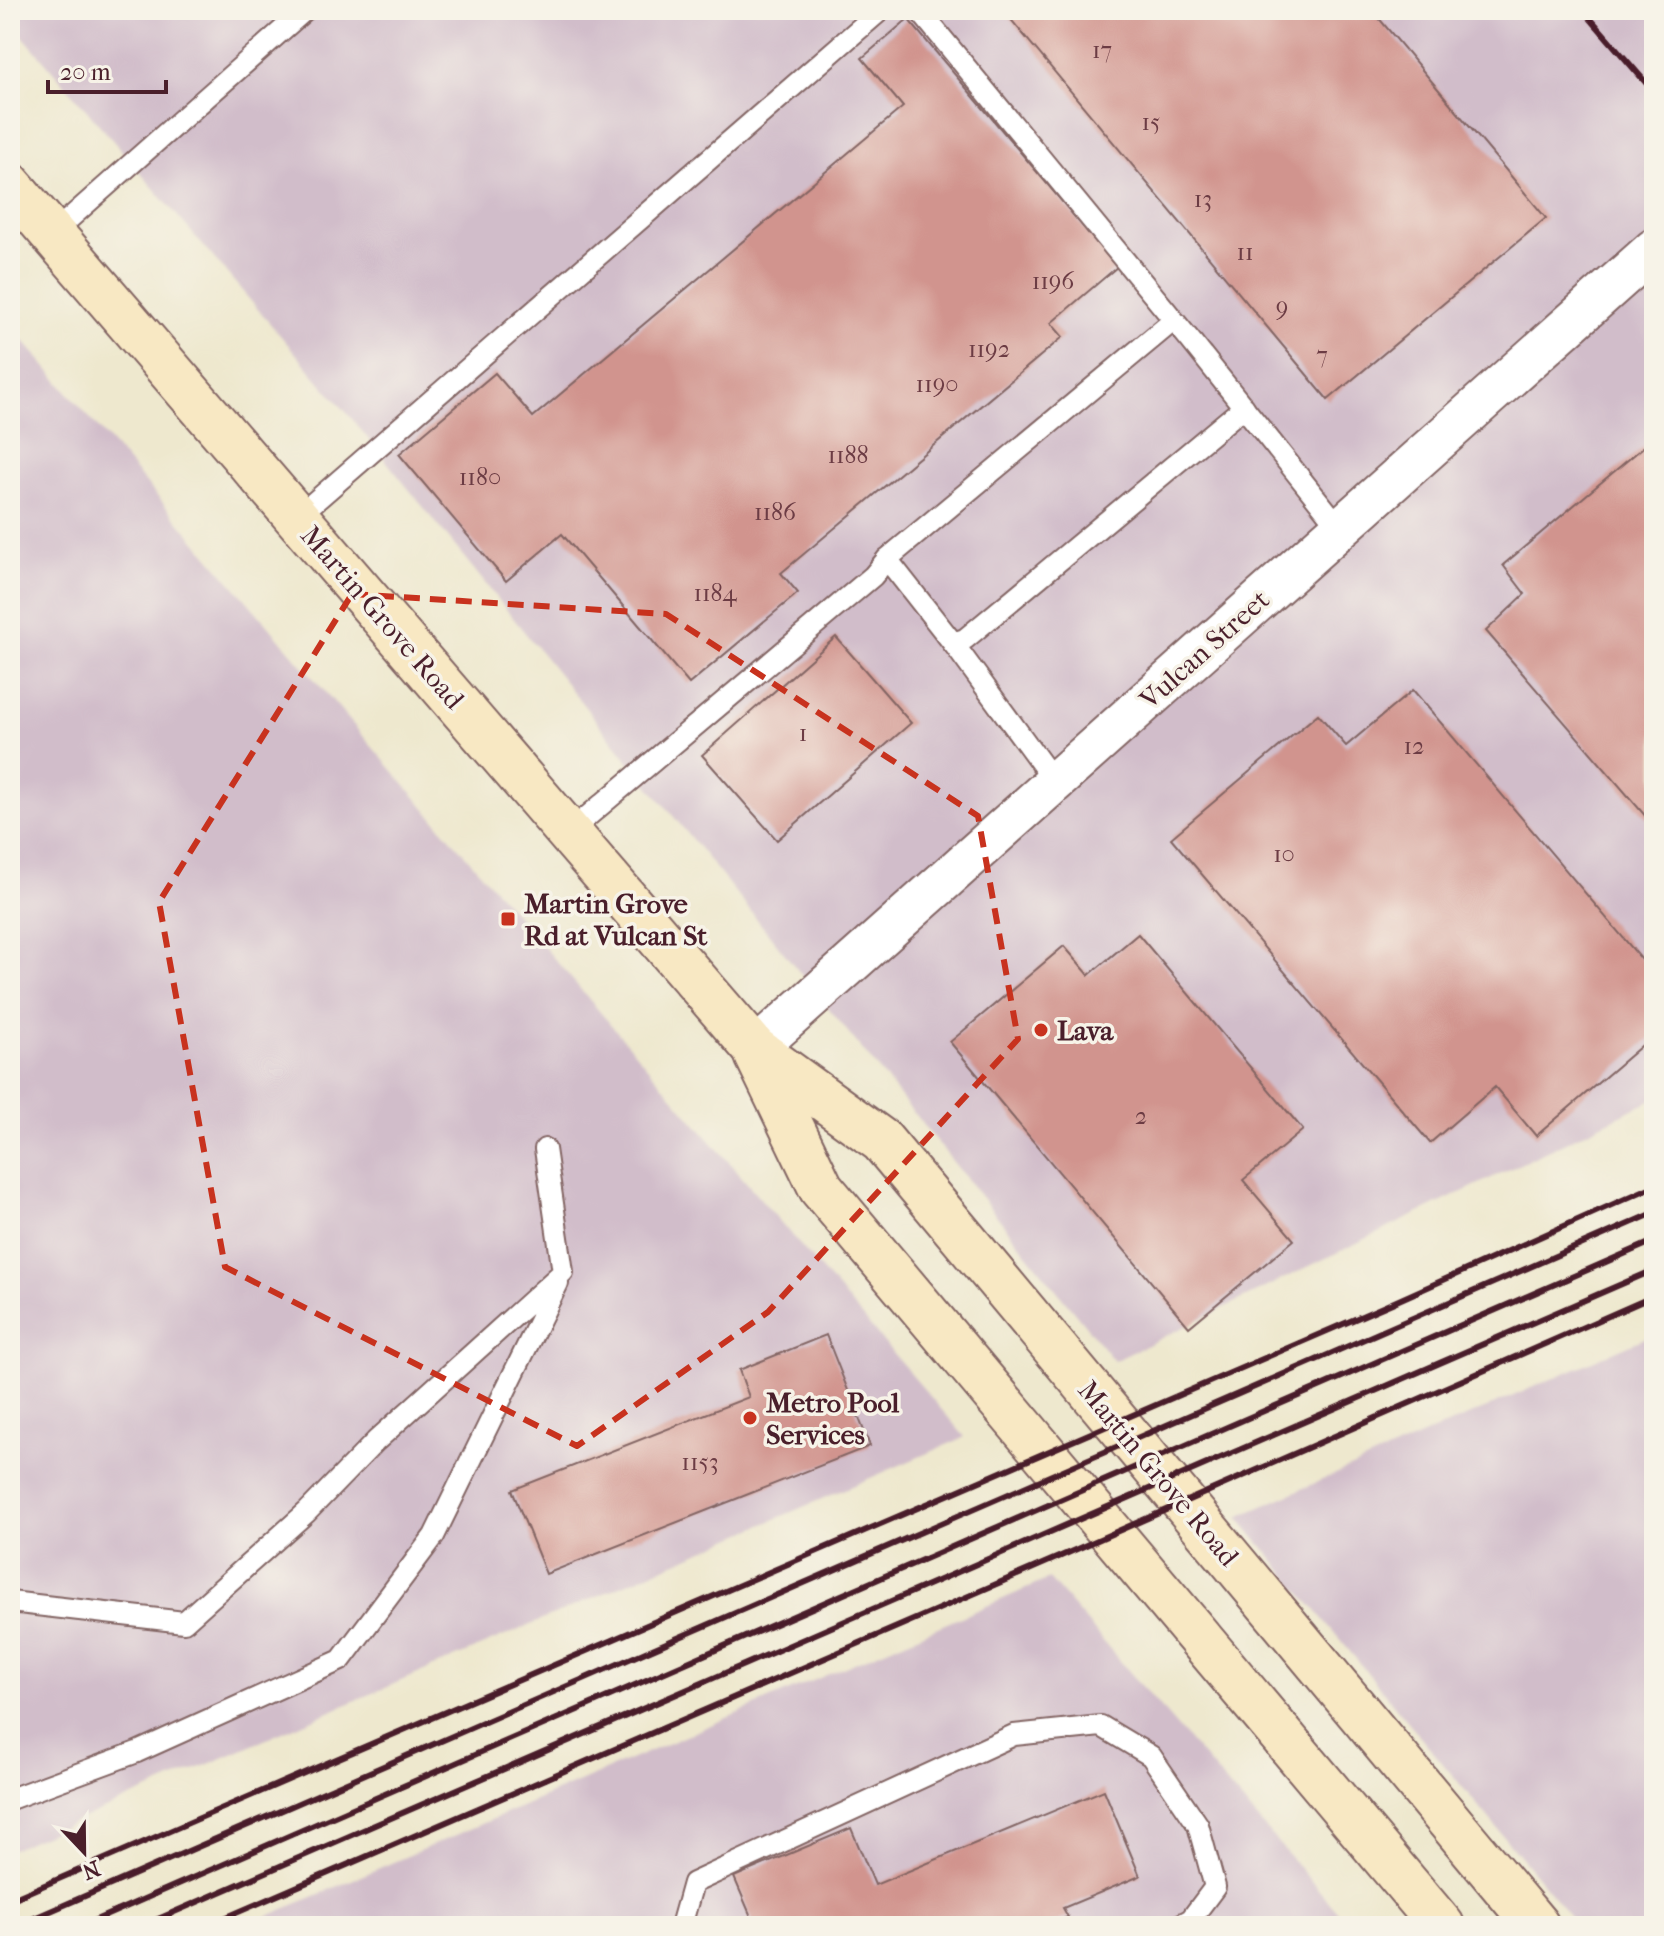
<svg xmlns="http://www.w3.org/2000/svg" width="1664" height="1936" font-family="'IM FELL French Canon',serif">
  <style>
    .industrial { fill: #d1bdca }
    .building { fill: #d1948e }
    .lines { fill: none; stroke-linecap: round; stroke-linejoin: round }
    .service-casing { stroke: #836564; stroke-width: 24 }
    .minor-casing { stroke: #836564; stroke-width: 44 }
    .secondary-casing { stroke: #836564; stroke-width: 48 }
    .service { stroke: #fff; stroke-width: 20 }
    .minor { stroke: #fff; stroke-width: 40 }
    .secondary { stroke: #f8e8c3; stroke-width: 44 }
    .rail { stroke: #4a1f2b; stroke-width: 6 }
    .marked { fill: none; stroke: #c8321e; stroke-width: 6; stroke-dasharray: 16 10; stroke-linejoin: round }
    .poi-dot { fill: #c8321e; stroke: #f7f3e8; stroke-width: 3 }
    .labels { text-anchor: middle; stroke-width: 7; stroke-linejoin: round; paint-order: stroke }
    .number-label { font-size: 24px; fill: #6c3c44 }
    .street-label { font-size: 28px; fill: #4a1f2b; stroke: #f7f3e8 }
    .poi-label { font-size: 28px; font-weight: bold; fill: #4a1f2b; stroke: #f7f3e8; text-anchor: start }
  </style>
  <rect width="100%" height="100%" fill="#f7f3e8"/>
  <filter id="ink" filterUnits="userSpaceOnUse"><feTurbulence type="fractalNoise" baseFrequency=".0125" numOctaves="2"/><feDisplacementMap in="SourceGraphic" scale="16" xChannelSelector="R" yChannelSelector="G"/><feConvolveMatrix kernelMatrix="1 2 1 2 8 2 1 2 1" color-interpolation-filters="sRGB"/></filter>
  <filter id="wash" filterUnits="userSpaceOnUse"><feTurbulence type="fractalNoise" baseFrequency=".006" numOctaves="4" result="noise"/><feDisplacementMap in="SourceGraphic" scale="32" xChannelSelector="R" yChannelSelector="G"/><feGaussianBlur stdDeviation="1.8" result="paint"/><feColorMatrix in="noise" values="0 0 0 0 0 0 0 0 0 0 0 0 0 0 0 0 0 1.4 0 .05"/><feComposite in="paint" operator="in"/></filter>
  <g filter="url(#wash)">
    <rect width="100%" height="100%" fill="#eee8ce"/>
    <g class="industrial">
      <polygon points="10,10 1654,10 1654,1099 1114,1361 353,420 10,21"/>
      <polygon points="10,325 965,1437 10,1850"/>
      <polygon points="1654,1334 1654,1926 1578,1926 1238,1517"/>
      <polygon points="1049,1579 1350,1926 245,1926"/>
    </g>
    <g id="blocks">
      <g class="building">
        <polygon points="1003,10 1372,10 1546,218 1328,400"/>
        <polygon points="908,19 1117,267 1051,323 1063,337 781,573 798,593 689,684 562,534 506,581 399,454 495,373 533,417 903,107 862,58"/>
        <polygon points="1654,438 1654,826 1486,631 1525,594 1503,565"/>
        <polygon points="836,637 911,723 777,840 702,755"/>
        <polygon points="1413,690 1654,974 1654,1035 1536,1136 1495,1087 1430,1143 1171,838 1318,714 1346,746"/>
        <polygon points="1138,934 1303,1130 1243,1180 1294,1240 1189,1327 950,1042 1064,946 1089,975"/>
        <polygon points="826,1335 870,1446 546,1574 512,1490 749,1397 739,1370"/>
        <polygon points="1104,1790 1140,1876 1063,1908 1068,1917 1047,1926 755,1926 734,1877 851,1828 875,1885"/>
      </g>
    </g>
  </g>
  <g filter="url(#ink)">
    <use href="#blocks" fill-opacity="0" stroke="#836564" stroke-width="2"/>
    <g class="lines">
      <g class="service-casing">
        <g id="service">
          <polyline points="919,10 1191,341 1340,528"/>
          <polyline points="52,234 305,10"/>
          <polyline points="297,517 881,10"/>
          <polyline points="887,559 1173,321"/>
          <polyline points="953,643 1054,781"/>
          <polyline points="569,832 873,576 887,559 953,643 965,639 1244,407"/>
          <polyline points="10,1602 184,1622 307,1512 376,1441 563,1272 545,1149"/>
          <polyline points="10,1799 137,1752 341,1660 434,1536 558,1283"/>
          <polyline points="681,1926 693,1883 1014,1735 1101,1726 1151,1756 1198,1825 1215,1887 1191,1919 1178,1926"/>
        </g>
      </g>
      <g class="minor-casing">
        <polyline id="minor" points="755,1049 1654,249"/>
      </g>
      <g class="secondary-casing">
        <g id="secondary">
          <polyline points="10,185 755,1049 882,1141 1537,1926"/>
          <polyline points="757,1055 821,1188 1442,1926"/>
        </g>
      </g>
      <use href="#service" class="service"/>
      <use href="#minor" class="minor"/>
      <use href="#secondary" class="secondary"/>
      <g class="rail">
        <polyline points="1583,10 1654,92"/>
        <polyline points="10,1900 1392,1303 1654,1186"/>
        <polyline points="16,1926 1654,1213"/>
        <polyline points="82,1926 1654,1241"/>
        <polyline points="142,1926 1654,1270"/>
        <polyline points="206,1926 1061,1556 1654,1296"/>
      </g>
    </g>
  </g>
  <path class="marked" d="M352 594 666 614 978 816 1018 1039 768 1312 577 1446 225 1267 159 902Z"/>
  <g class="poi-dot">
    <rect x="500" y="911" width="16" height="16" rx="4"/>
    <circle cx="1041" cy="1030" r="8"/>
    <circle cx="750" cy="1418" r="8"/>
  </g>
  <g class="labels">
    <g class="number-label">
      <text x="1102" y="58">17</text>
      <text x="1151" y="130">15</text>
      <text x="1203" y="207">13</text>
      <text x="1245" y="260">11</text>
      <text x="1053" y="289">1196</text>
      <text x="1282" y="315">9</text>
      <text x="989" y="357">1192</text>
      <text x="1322" y="363">7</text>
      <text x="937" y="392">1190</text>
      <text x="848" y="463">1188</text>
      <text x="480" y="485">1180</text>
      <text x="775" y="520">1186</text>
      <text x="715" y="601">1184</text>
      <text x="803" y="741">1</text>
      <text x="1414" y="754">12</text>
      <text x="1284" y="862">10</text>
      <text x="1141" y="1124">2</text>
      <text x="700" y="1470">1153</text>
    </g>
    <g class="street-label">
      <text transform="translate(383 617) rotate(49)" y="10">Martin Grove Road</text>
      <text transform="translate(1204 649) rotate(-42)" y="10">Vulcan Street</text>
      <text transform="translate(1159 1473) rotate(50)" y="10">Martin Grove Road</text>
    </g>
    <g class="poi-label">
      <text x="524" y="913">Martin Grove<tspan x="524" dy="32">Rd at Vulcan St</tspan></text>
      <text x="1057" y="1040">Lava</text>
      <text x="766" y="1412">Metro Pool<tspan x="766" dy="32">Services</tspan></text>
    </g>
  </g>
  <rect width="1664" height="1936" fill="none" stroke="#f7f3e8" stroke-width="40"/>
  <g transform="translate(84 1852) rotate(158)" stroke="#f7f3e8" stroke-width="6" paint-order="stroke">
  <path d="M0-6L14 30L0 20L-14 30Z" fill="#4a1f2b"/>
  <text y="-12" font-size="22" font-weight="bold" text-anchor="middle" fill="#4a1f2b">N</text>
  </g>
  <path d="M48 80v12h118v-12" fill="none" stroke="#4a1f2b" stroke-width="4"/>
  <text x="60" y="80" font-size="24" fill="#4a1f2b" stroke="#f7f3e8" stroke-width="6" paint-order="stroke">20 m</text>
</svg>
